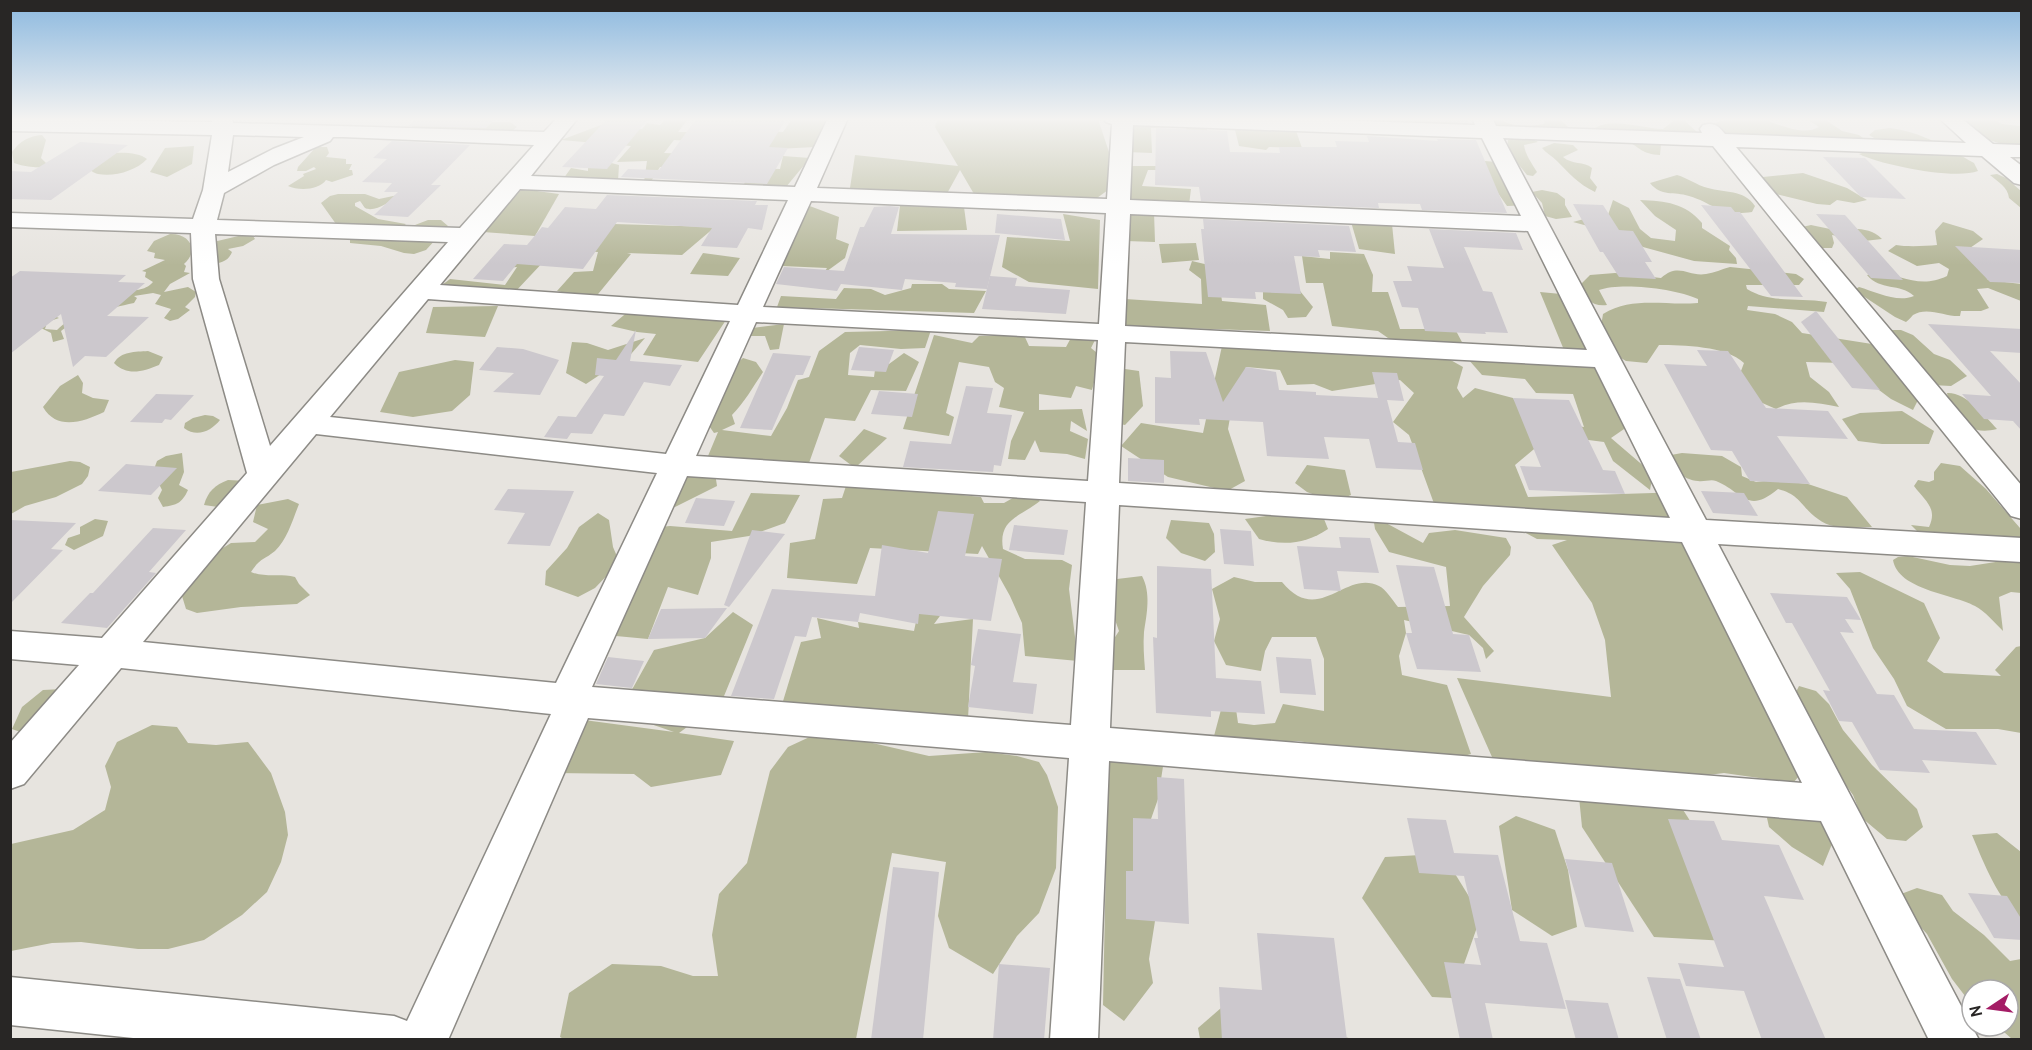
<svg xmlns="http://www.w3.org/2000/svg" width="2032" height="1050" font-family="Cabin,sans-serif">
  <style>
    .forest { fill: #b4b698 }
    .building { fill: #ccc8cd }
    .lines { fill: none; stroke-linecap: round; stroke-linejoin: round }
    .minor-casing { stroke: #8d8b86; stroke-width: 3 }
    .minor { fill: #fff; fill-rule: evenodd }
  </style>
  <rect width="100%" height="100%" fill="#e7e4df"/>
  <g class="forest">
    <polygon points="464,118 477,118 475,122 510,122 517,127 513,130 505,132 410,129 414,125 460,121"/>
    <polygon points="667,118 689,118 678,132 732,132 725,143 674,140 664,153 689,154 678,168 660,167 650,183 644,182 647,161 617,162 631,146 561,140 601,125 642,129 647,123 660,125"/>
    <polygon points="779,118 829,118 815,147 757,150 767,131 783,132 792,119"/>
    <polygon points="943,118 1098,119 1119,182 1097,198 1009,198 974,194 960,170 944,199 850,188 855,155 958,166 935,127 937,120"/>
    <polygon points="1387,118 1422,118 1425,121 1468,123 1463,130 1361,124 1363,120 1387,120"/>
    <path d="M1488 118H1504L1502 120C1514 128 1531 126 1544 124L1545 118H1559L1571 130C1551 130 1500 135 1488 118Z"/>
    <path d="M1754 118C1774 120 1800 138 1819 127L1805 118H1823L1842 131 1859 135 1868 142 1728 140 1710 126 1720 121Z"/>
    <path d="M1957 118H1991L2002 124 2021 126V148C1997 144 1974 137 1957 118Z"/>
    <path d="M1676 119 1685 121 1698 133V140L1661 144 1660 155C1642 154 1640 148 1626 140 1616 134 1603 136 1595 128 1613 117 1643 129 1663 129Z"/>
    <polygon points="1131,121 1182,122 1183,127 1151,128 1152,153 1127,152"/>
    <polygon points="1186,126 1207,128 1208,165 1448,158 1497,162 1533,205 1507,206 1488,179 1196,170 1148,170 1142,186 1191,189 1189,205 1129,202 1126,166 1165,166 1190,155"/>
    <polygon points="1234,126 1295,128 1302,148 1269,147 1266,150 1239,146"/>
    <path d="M1890 128C1922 132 1947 148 1974 163L1978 171C1955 180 1881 165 1859 154 1877 147 1907 156 1928 153L1891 148 1869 135 1875 130Z"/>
    <path d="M42 135 46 140 41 158 46 163C69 160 129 144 147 159 136 171 114 177 98 174 93 173 90 169 85 168 61 164 38 172 14 163L12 152C20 141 29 136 42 135Z"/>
    <path d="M1516 137H1529L1538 142 1524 145C1525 154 1532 164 1537 172L1533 176 1527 175 1507 150 1508 140Z"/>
    <path d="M1554 143 1573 145 1578 150 1563 157C1572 165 1584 161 1592 168L1590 178 1597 187 1595 192C1578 184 1569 173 1557 161 1552 156 1546 153 1542 148Z"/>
    <polygon points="194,146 192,164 167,177 150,172 165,148"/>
    <path d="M316 147H327L329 153 326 157 346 159V164H352L349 170H352L353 175 332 182 326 180C319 190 299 191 288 186L304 176 303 174 316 169 314 167 306 171H297L298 167Z"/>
    <polygon points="783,156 810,158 781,193 744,184 753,168 780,169"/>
    <polygon points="600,160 619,165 618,181 561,182 571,168 588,171 588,164"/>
    <polygon points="1803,173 1847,188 1867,200 1854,203 1837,200 1830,205 1817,204 1763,191 1757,186 1763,177"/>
    <path d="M1997 174 2006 178 2021 191V208L2009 198C2008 187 1998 182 1990 175Z"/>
    <path d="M1677 175C1688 178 1696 185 1708 188 1724 193 1744 189 1755 206L1752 212C1718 217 1716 204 1689 196 1674 191 1661 197 1650 183Z"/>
    <polygon points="522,189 559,194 535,236 483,232"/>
    <polygon points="1542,190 1557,193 1565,199 1565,205 1572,217 1556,219 1545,216 1542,203 1532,192"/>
    <path d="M338 194H365L379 199 398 195C392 201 374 213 365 208 363 206 362 203 360 201L355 203V206L378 219 406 224 402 227 336 224 321 203 330 196Z"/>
    <path d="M1613 200 1629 208 1640 229 1651 238 1675 241 1676 230 1655 216 1640 200C1666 201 1685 203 1702 223V228L1730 246 1729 250 1736 258 1737 264 1694 261 1643 247 1599 229 1573 222 1584 219 1607 218Z"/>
    <polygon points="807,205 839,217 836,239 849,244 845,258 823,274 827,268 782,266"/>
    <polygon points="900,206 964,207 967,230 897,231"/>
    <polygon points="1154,212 1155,242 1126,241 1127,215"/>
    <polygon points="1063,214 1100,220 1098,289 1029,282 1002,267 1007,237 1070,241"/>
    <polygon points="428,220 441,220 448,226 426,250 414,254 404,253 381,246 350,243 350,239 355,238 398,240 414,229 415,225"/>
    <polygon points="1351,222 1392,224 1395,254 1359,249"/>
    <path d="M1943 222 1973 231 1983 239 1967 250 1988 280 2021 284V301L1988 288 1977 289 1989 308 1981 311H1961L1960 316C1946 317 1927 306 1913 315 1911 317 1909 320 1906 322L1895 317 1854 290 1859 287C1876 292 1897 303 1914 296 1900 283 1880 291 1867 275 1894 267 1914 292 1947 276L1949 269 1939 263 1917 266 1888 251 1896 245C1907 247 1926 246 1937 245L1935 231Z"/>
    <polygon points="580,223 715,227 682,255 627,253 631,254 594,299 557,291 574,272 593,271 598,252 547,250"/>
    <path d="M1811 225C1817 226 1824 228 1830 229 1849 231 1867 224 1882 239L1864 241 1832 235 1834 243 1832 248H1819L1802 227Z"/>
    <path d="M251 233 255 239 243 246 228 249 232 252C228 262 220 263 210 265L209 243Z"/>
    <path d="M170 234C189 233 200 250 184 264L186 266 184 272 190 273 170 284 164 292 188 287 196 292 195 297 185 307 190 310 178 319 170 321 164 318 171 309 155 304 161 295 153 293 134 296 137 298 134 303C107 309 84 313 61 331L64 339 53 342 51 333 39 327 54 316 59 318 47 322 45 329 57 330C72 316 102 298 122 292 134 289 144 292 153 282L145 277 146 272 142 271 165 260 154 258 155 253 147 251 154 241Z"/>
    <polygon points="1196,243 1199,260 1162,263 1159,244"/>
    <polygon points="1330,252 1364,254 1373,275 1372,292 1388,292 1400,329 1455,329 1463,344 1398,345 1378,331 1332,326 1323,283 1306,283 1302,256 1330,259"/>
    <polygon points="703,253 740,258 728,276 690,274"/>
    <polygon points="546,259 515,292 442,285 450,279 505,285 517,267 503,268 503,264"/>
    <polygon points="1192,261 1217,267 1222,301 1266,305 1270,331 1124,326 1125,299 1202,304 1201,279 1189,270"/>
    <path d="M1730 267 1796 274 1804 279 1799 285H1746L1747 289C1771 304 1800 297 1827 302L1824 312 1748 306 1747 310 1775 314 1792 322 1802 333 1872 344 1909 376 1921 394 1913 410 1891 399 1843 363 1806 362 1810 377 1829 392 1839 407C1817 403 1797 398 1776 409L1744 395 1738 379 1744 363C1726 346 1683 345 1659 345L1647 363 1626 361 1614 354 1564 350 1540 292 1582 296 1601 326 1603 314C1633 296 1664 306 1698 303V299C1676 289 1622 282 1599 290L1607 305C1593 307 1584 299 1580 285L1590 275 1615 273 1661 278C1679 262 1688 277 1706 274 1714 273 1722 269 1730 267Z"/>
    <polygon points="912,284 942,284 949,289 986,291 974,313 777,307 781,296 836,299 844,288 871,289 885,295 911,288"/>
    <polygon points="1263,287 1300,291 1313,307 1306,317 1288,318 1283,310 1263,299"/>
    <polygon points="498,306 485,337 426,333 433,307"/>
    <polygon points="630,310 726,320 698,362 643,355 656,334 637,332 611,326"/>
    <polygon points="784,324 779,349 770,350 765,336 750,336 752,328"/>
    <path d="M931 330 925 348 901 349 860 345 850 353 848 375 874 377 876 363 889 364 904 353 919 362 906 391 871 390 855 421 825 418 809 463 726 459 708 456 718 432 714 433 707 423 730 369 743 358 756 362 763 372C753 387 744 403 732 415L735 424 722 430 771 436 787 408 798 380 809 377 819 351 845 332Z"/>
    <polygon points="1891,330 1901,330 1913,335 1934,354 1950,360 1967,376 1951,386 1932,385 1886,335"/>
    <polygon points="1073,334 1096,338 1091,348 1101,356 1092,390 1076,386 1071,398 1039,394 1039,410 1082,409 1087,431 1071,421 1070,431 1088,439 1085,459 1067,454 1040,452 1035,440 1025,460 1008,459 1011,441 1024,412 999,407 1004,388 995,382 989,367 959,362 946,413 954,417 949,436 903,429 934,335 972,343 979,336 1024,335 1029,346 1066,347"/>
    <polygon points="645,338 631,354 586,384 566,373 572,342 587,343 608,350"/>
    <polygon points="1253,344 1315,352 1332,350 1409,357 1427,355 1447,358 1463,367 1457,388 1463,398 1475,388 1513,398 1540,444 1515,465 1528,497 1684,492 1811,762 1793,783 1724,773 1684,778 1496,766 1457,678 1611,697 1605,640 1592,603 1552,545 1567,540 1537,539 1484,510 1436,509 1409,435 1393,422 1414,393 1400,380 1332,391 1314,384 1287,385 1280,370 1246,367 1232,406 1228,429 1245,481 1227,491 1168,477 1121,446 1141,423 1203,433 1222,346"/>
    <path d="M148 351 163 357 159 365C142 372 127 376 114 363 121 351 135 352 148 351Z"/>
    <polygon points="1468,359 1586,362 1610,377 1627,427 1611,438 1653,474 1650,490 1613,461 1604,442 1565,437 1535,420 1584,427 1573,394 1536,393 1525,379 1482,375"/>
    <polygon points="455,360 474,362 470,395 452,411 413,417 380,412 399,372"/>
    <polygon points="1118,368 1139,371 1143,406 1125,425 1095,419"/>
    <path d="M78 375 83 383 82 393 93 398 109 400 104 412C83 422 57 431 43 407L60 386Z"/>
    <path d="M1947 393C1966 392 1985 416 1997 429 1977 434 1966 428 1955 411 1951 405 1948 400 1947 393Z"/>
    <polygon points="1902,411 1934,431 1929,444 1882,444 1858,441 1842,419 1860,413"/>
    <path d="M205 415 213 416 220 420C211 431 197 438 184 428L185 423 193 418Z"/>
    <polygon points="864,429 887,438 855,468 839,456"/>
    <path d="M182 453 184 472 179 485 188 490C182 503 177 505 163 507L158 498 162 490 153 472 157 461 166 456Z"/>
    <path d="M1682 453 1722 456 1741 467 1742 476 1756 482 1772 480 1808 484 1847 497 1872 527C1854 527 1834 531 1818 519 1801 507 1801 495 1778 489 1747 515 1743 492 1716 481 1711 479 1704 482 1698 481 1691 481 1683 476 1676 473L1671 455Z"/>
    <polygon points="70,461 80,462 90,467 88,476 82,484 56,497 25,506 11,514 11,472"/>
    <path d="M1941 463 1960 466 1986 489 2020 528V538L1927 541 1911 525 1929 527C1938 508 1925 501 1914 486L1918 480 1929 482 1934 480V472Z"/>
    <polygon points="676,465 715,473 717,486 675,507 656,501"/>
    <polygon points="1307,465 1345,470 1351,495 1334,502 1307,492 1295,483"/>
    <path d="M228 480 248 481 225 508 204 505C208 491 215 485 228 480Z"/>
    <path d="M847 483 981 497 984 503H1004L1025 491 1040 501C1020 517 998 519 1003 549L1025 559 1062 560 1072 565 1069 589 1078 661 1025 656 1022 623 1010 596 982 546 978 554 870 548 857 584 787 578 790 543 815 539 823 499 842 498Z"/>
    <polygon points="751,493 800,495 785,523 749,536 711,542 711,558 698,595 668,587 648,639 616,636 602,601 618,564 595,588 578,597 545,585 546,571 567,548 579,527 598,513 609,520 613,547 619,561 632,530 670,526 732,531"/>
    <path d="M288 499 299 504C293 519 287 540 275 551 264 560 260 558 251 572 266 578 280 573 295 577L299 584 310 595 297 604 241 607 197 613 186 609 182 596 210 556 231 543 255 542 268 529 253 522 257 505Z"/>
    <path d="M1322 514 1328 529C1306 544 1284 546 1259 539L1245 519 1266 516Z"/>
    <path d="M1373 516 1423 543 1429 533 1455 530 1506 538 1511 547 1510 555 1483 586 1464 617 1494 651 1486 659 1483 648 1469 635 1404 620 1406 633 1399 656 1402 675 1447 685 1471 754 1460 757 1428 758 1407 751H1363L1298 741 1256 742 1214 736 1222 706 1235 702 1238 723 1254 725 1275 723 1283 704 1324 711V659L1316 637H1272L1265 651 1261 671 1226 665 1214 641 1220 619 1212 589 1234 577 1255 582H1282C1319 627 1345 569 1379 586 1386 589 1393 601 1398 607L1450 606 1446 567 1389 552 1375 529Z"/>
    <polygon points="95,519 108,521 103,536 74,550 65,545 68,538 80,534 80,527"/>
    <polygon points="1171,520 1209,523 1214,534 1215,552 1205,561 1181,553 1166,538"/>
    <path d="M1908 556 1950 565 1970 566 2021 558V593L2011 592 1999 597 2003 631C1995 623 1985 611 1975 606 1953 594 1898 590 1893 560L1898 557Z"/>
    <polygon points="1860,572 1924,603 1940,638 1927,661 1944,673 2001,676 1995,670 2016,647 2021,646 2021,733 1998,729 1946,729 1907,706 1894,679 1873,648 1850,589 1836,573"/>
    <path d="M1142 576C1151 593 1147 613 1144 632 1143 644 1144 657 1145 670H1107L1108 648 1119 631 1109 603 1117 579Z"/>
    <polygon points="921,598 948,605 934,624 973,619 968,719 780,711 801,642 821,638 817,618 859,628 858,622 914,631"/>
    <polygon points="733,612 753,625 722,701 679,733 734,741 721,775 651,787 634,774 554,773 584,720 674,732 619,713 654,650 705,638"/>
    <polygon points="1799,686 1816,691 1829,704 1843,730 1872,765 1917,809 1923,827 1906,841 1887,839 1862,818 1853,795 1823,753 1796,692"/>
    <polygon points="63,689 23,733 12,729 22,707 43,690"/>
    <polygon points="152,725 177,727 188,743 216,745 248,742 271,773 285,812 288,835 281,862 267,892 242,915 204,940 168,949 138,949 81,942 52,943 11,951 11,844 73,830 105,810 111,787 105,766 117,742"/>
    <polygon points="816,734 842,736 929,756 987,752 1017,756 1039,762 1047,775 1058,807 1056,868 1039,913 1017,936 993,974 949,948 938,916 946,862 892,853 856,1039 566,1040 560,1037 569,993 612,964 661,966 693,976 718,976 712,935 719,894 747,863 770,771 788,747"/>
    <polygon points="1115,760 1164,760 1158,799 1144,839 1155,921 1149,959 1153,983 1124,1021 1103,1005 1108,761"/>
    <polygon points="1578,787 1671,791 1694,827 1727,941 1654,937 1582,827"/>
    <polygon points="1772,799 1846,829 1832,844 1823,866 1792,847 1769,827 1765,809"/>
    <polygon points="1516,816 1555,830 1568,870 1577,927 1552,936 1512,910 1499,826"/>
    <path d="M1997 833 2021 852V920C1997 897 1985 866 1972 835Z"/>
    <polygon points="1421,855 1449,864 1481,916 1452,998 1432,997 1362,898 1385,857"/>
    <polygon points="1917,888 1942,895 1953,911 1984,935 2010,961 2021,959 2021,1039 2012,1039 1997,1026 2008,1026 2008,990 1972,990 1972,1005 1952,979 1927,934 1893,897"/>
    <polygon points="1221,1008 1353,1039 1200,1039 1198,1028"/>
  </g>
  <g class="building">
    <polygon points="417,118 496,118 486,128 408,126"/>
    <polygon points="613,118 649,118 607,169 562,167 607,119"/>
    <polygon points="739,118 785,121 769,147 788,148 767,184 621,177 628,169 659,170 696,119 737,121"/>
    <polygon points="1427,118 1466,118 1468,123 1429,121"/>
    <polygon points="1156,128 1227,131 1230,152 1280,153 1279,147 1337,147 1335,141 1369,142 1367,136 1438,141 1437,139 1476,140 1507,213 1422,210 1420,204 1378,203 1379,208 1201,201 1199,187 1155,185"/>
    <polygon points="392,141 470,145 431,185 441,185 408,217 374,215 398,192 384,192 392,183 362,182 387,159 373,158"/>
    <polygon points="80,142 128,145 51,200 10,199 10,171 31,172"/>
    <polygon points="1823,157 1865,158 1906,199 1861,197"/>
    <polygon points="607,195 757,201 755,205 768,205 762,230 748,228 737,248 701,246 712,228 617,222 583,269 517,264 503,281 473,279 504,244 527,245 542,227 548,228 565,207 596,209"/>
    <polygon points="1573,204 1603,205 1619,230 1633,231 1652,262 1645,262 1656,279 1619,277 1603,252 1600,252"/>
    <polygon points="1701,205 1731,207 1735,212 1740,212 1803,297 1771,296"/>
    <polygon points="890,206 899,207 891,234 1000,235 987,289 955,287 956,283 905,279 902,290 841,284 837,291 776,284 784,267 844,271 860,227 864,227 874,207"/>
    <polygon points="997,214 1061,219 1065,240 995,233"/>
    <polygon points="1816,214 1845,215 1903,280 1871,278"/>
    <polygon points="1203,219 1349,226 1356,252 1318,250 1320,257 1294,256 1301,294 1255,292 1256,299 1208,297 1201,229 1204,229"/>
    <polygon points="1429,229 1516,233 1523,250 1464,247 1483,291 1492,292 1508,333 1485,332 1486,334 1425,331 1418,308 1402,307 1393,281 1412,281 1407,266 1444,268"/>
    <polygon points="1955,246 2022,250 2022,283 1990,282"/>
    <polygon points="20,271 126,275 118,282 145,283 107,316 149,317 106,357 85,356 73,367 61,314 10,354 10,278"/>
    <polygon points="990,276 1017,278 1015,286 1070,290 1066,314 982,309"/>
    <polygon points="1816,311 1880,390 1852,388 1801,322"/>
    <polygon points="1928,324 2022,329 2022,353 1990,351 2022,385 2022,431 2013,421 1984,419 1962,394 1991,396"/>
    <polygon points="636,330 630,361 682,365 670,386 644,382 624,416 604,414 592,434 571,433 567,439 544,437 558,416 576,417 604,376 595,375 597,358 616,360"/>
    <polygon points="497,347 523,349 559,360 540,395 493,392 514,373 479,370"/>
    <polygon points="859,347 894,350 886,372 851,370"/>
    <polygon points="1697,350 1728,351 1766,408 1828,411 1848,439 1777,436 1810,484 1750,481 1732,451 1711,450 1664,364 1707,366"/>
    <polygon points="1170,351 1206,352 1223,402 1246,367 1276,372 1279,390 1316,392 1316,395 1378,398 1372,372 1397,373 1404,401 1387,400 1398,442 1415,443 1423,470 1376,468 1369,439 1324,437 1329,459 1267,456 1263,422 1199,419 1200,425 1155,423 1155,377 1171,378"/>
    <polygon points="773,353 811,356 803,375 796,375 772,430 740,428"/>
    <polygon points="966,386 993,388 987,413 1012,415 1001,466 994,465 993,472 903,467 910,441 951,444"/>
    <polygon points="879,391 918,394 912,417 871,414"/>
    <polygon points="156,394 194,395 171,420 165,419 162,423 130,422"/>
    <polygon points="1513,398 1569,400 1603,470 1615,471 1625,494 1529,490 1520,466 1541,467"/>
    <polygon points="1128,458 1164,460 1164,483 1128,481"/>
    <polygon points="126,464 177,468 151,495 98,491"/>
    <polygon points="508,489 574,491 550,546 507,544 525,513 494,510"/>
    <polygon points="1701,491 1744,493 1758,516 1713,513"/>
    <polygon points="696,498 735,501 724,526 685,523"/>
    <polygon points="938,511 974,514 965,556 1002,559 991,621 919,614 918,624 860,613 858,622 812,617 806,637 795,636 774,699 731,696 772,589 875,596 882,545 928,553"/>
    <polygon points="10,520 76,523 51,549 63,550 10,604"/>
    <polygon points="1014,525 1068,530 1064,555 1009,550"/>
    <polygon points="153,528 186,530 149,572 156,573 107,628 61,623 90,593 93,593"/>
    <polygon points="1220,529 1251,531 1254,566 1224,564"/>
    <polygon points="752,530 785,534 729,607 724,605"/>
    <polygon points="1339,537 1370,538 1379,573 1337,571 1341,591 1304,589 1297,546 1341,548"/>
    <polygon points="1396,565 1434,567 1453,634 1469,635 1481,672 1417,669 1406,633 1412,633"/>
    <polygon points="1157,566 1211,569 1216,678 1261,681 1265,714 1211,711 1211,717 1156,713 1153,637 1157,638"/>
    <polygon points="1770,593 1847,597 1861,620 1845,619 1854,633 1840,632 1877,694 1894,695 1914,729 1976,732 1997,765 1922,760 1930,773 1880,770 1852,722 1839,721 1823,690 1830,691 1792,623 1786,623"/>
    <polygon points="727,608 705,638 648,639 661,609"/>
    <polygon points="978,629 1021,634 1013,682 1037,684 1033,714 968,707 975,666 971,665"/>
    <polygon points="608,657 644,661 632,688 596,684"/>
    <polygon points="1276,657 1311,659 1316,695 1280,693"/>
    <polygon points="1157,777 1184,779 1189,924 1126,919 1126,871 1133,871 1133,818 1158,819"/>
    <polygon points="1407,818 1446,820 1454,853 1498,855 1520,941 1547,943 1566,1009 1485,1003 1493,1040 1460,1040 1444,962 1481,965 1474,938 1478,938 1464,876 1419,873"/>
    <polygon points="1668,819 1714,821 1722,840 1779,845 1804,900 1764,896 1826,1040 1762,1040 1744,991 1686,986 1678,963 1724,967"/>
    <polygon points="1565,859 1612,863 1634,932 1585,927"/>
    <polygon points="893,867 939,872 923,1040 871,1040"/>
    <polygon points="1968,893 2007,896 2022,920 2022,940 1994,938"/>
    <polygon points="1257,933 1334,938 1347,1040 1222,1040 1219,987 1262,990"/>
    <polygon points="999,964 1050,968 1044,1040 993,1040"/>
    <polygon points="1647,977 1680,979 1701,1040 1667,1040"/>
    <polygon points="1565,1000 1608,1003 1619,1040 1576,1040"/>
  </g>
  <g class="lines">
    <g class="minor-casing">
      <path id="minor" d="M212 118H232L233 123 544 132 557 118H578L531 176 795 187 828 118H848L817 188 1107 199 1112 124 1106 122 1103 118H1273L1475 125 1472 118H1492L1496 126 1702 133 1700 129 1703 125C1714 122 1718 125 1725 134L1966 143 1939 118H1961L1993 144 2022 145V157H2010L2022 166V185L2014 183 1982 156 1736 147 2022 486V519L2011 516 1713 146 1503 138 1706 520 2022 538V562L1718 544 1979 1040H1929L1821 821 1109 761 1098 1040H1050L1069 758 588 718 448 1040H152L10 1025V977L394 1016 407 1021 551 714 121 668 24 784 10 789V743L79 665 10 659V631L102 638 247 473 193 279 191 233 10 227V213L193 219 203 190 212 135 10 131V119L212 122ZM1133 125 1482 138 1521 216 1130 200ZM233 135 304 137 273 149 228 172ZM333 137H343L534 145 460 228 217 220 224 193 274 165 330 141ZM520 189 788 200 738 305 440 285ZM811 201 1106 213 1099 324 763 307ZM1130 214 1528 231 1587 350 1125 326ZM215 234 448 242 270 446 219 279ZM428 299 730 321 666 454 330 417ZM756 322 1098 340 1088 481 696 456ZM1125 342 1595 367 1670 518 1119 483ZM316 434 657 473 556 683 143 642ZM687 476 1086 502 1071 725 592 687ZM1119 505 1682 542 1802 783 1110 728Z"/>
    </g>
    <use href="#minor" class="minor"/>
  </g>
  <linearGradient id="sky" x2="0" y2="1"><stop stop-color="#8bb8df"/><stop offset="0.45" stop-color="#f4f3f1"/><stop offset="1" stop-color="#f4f3f1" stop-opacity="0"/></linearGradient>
  <rect width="2032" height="265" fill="url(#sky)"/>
  <rect width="2032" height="1050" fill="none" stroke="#282625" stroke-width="24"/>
  <g transform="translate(1990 1008) rotate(257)"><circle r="28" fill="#ffffff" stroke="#a9a8a8" stroke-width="1.5"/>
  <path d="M0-4.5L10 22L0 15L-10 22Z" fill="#a41c65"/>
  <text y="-9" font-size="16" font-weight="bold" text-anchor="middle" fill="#282625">N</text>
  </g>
</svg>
